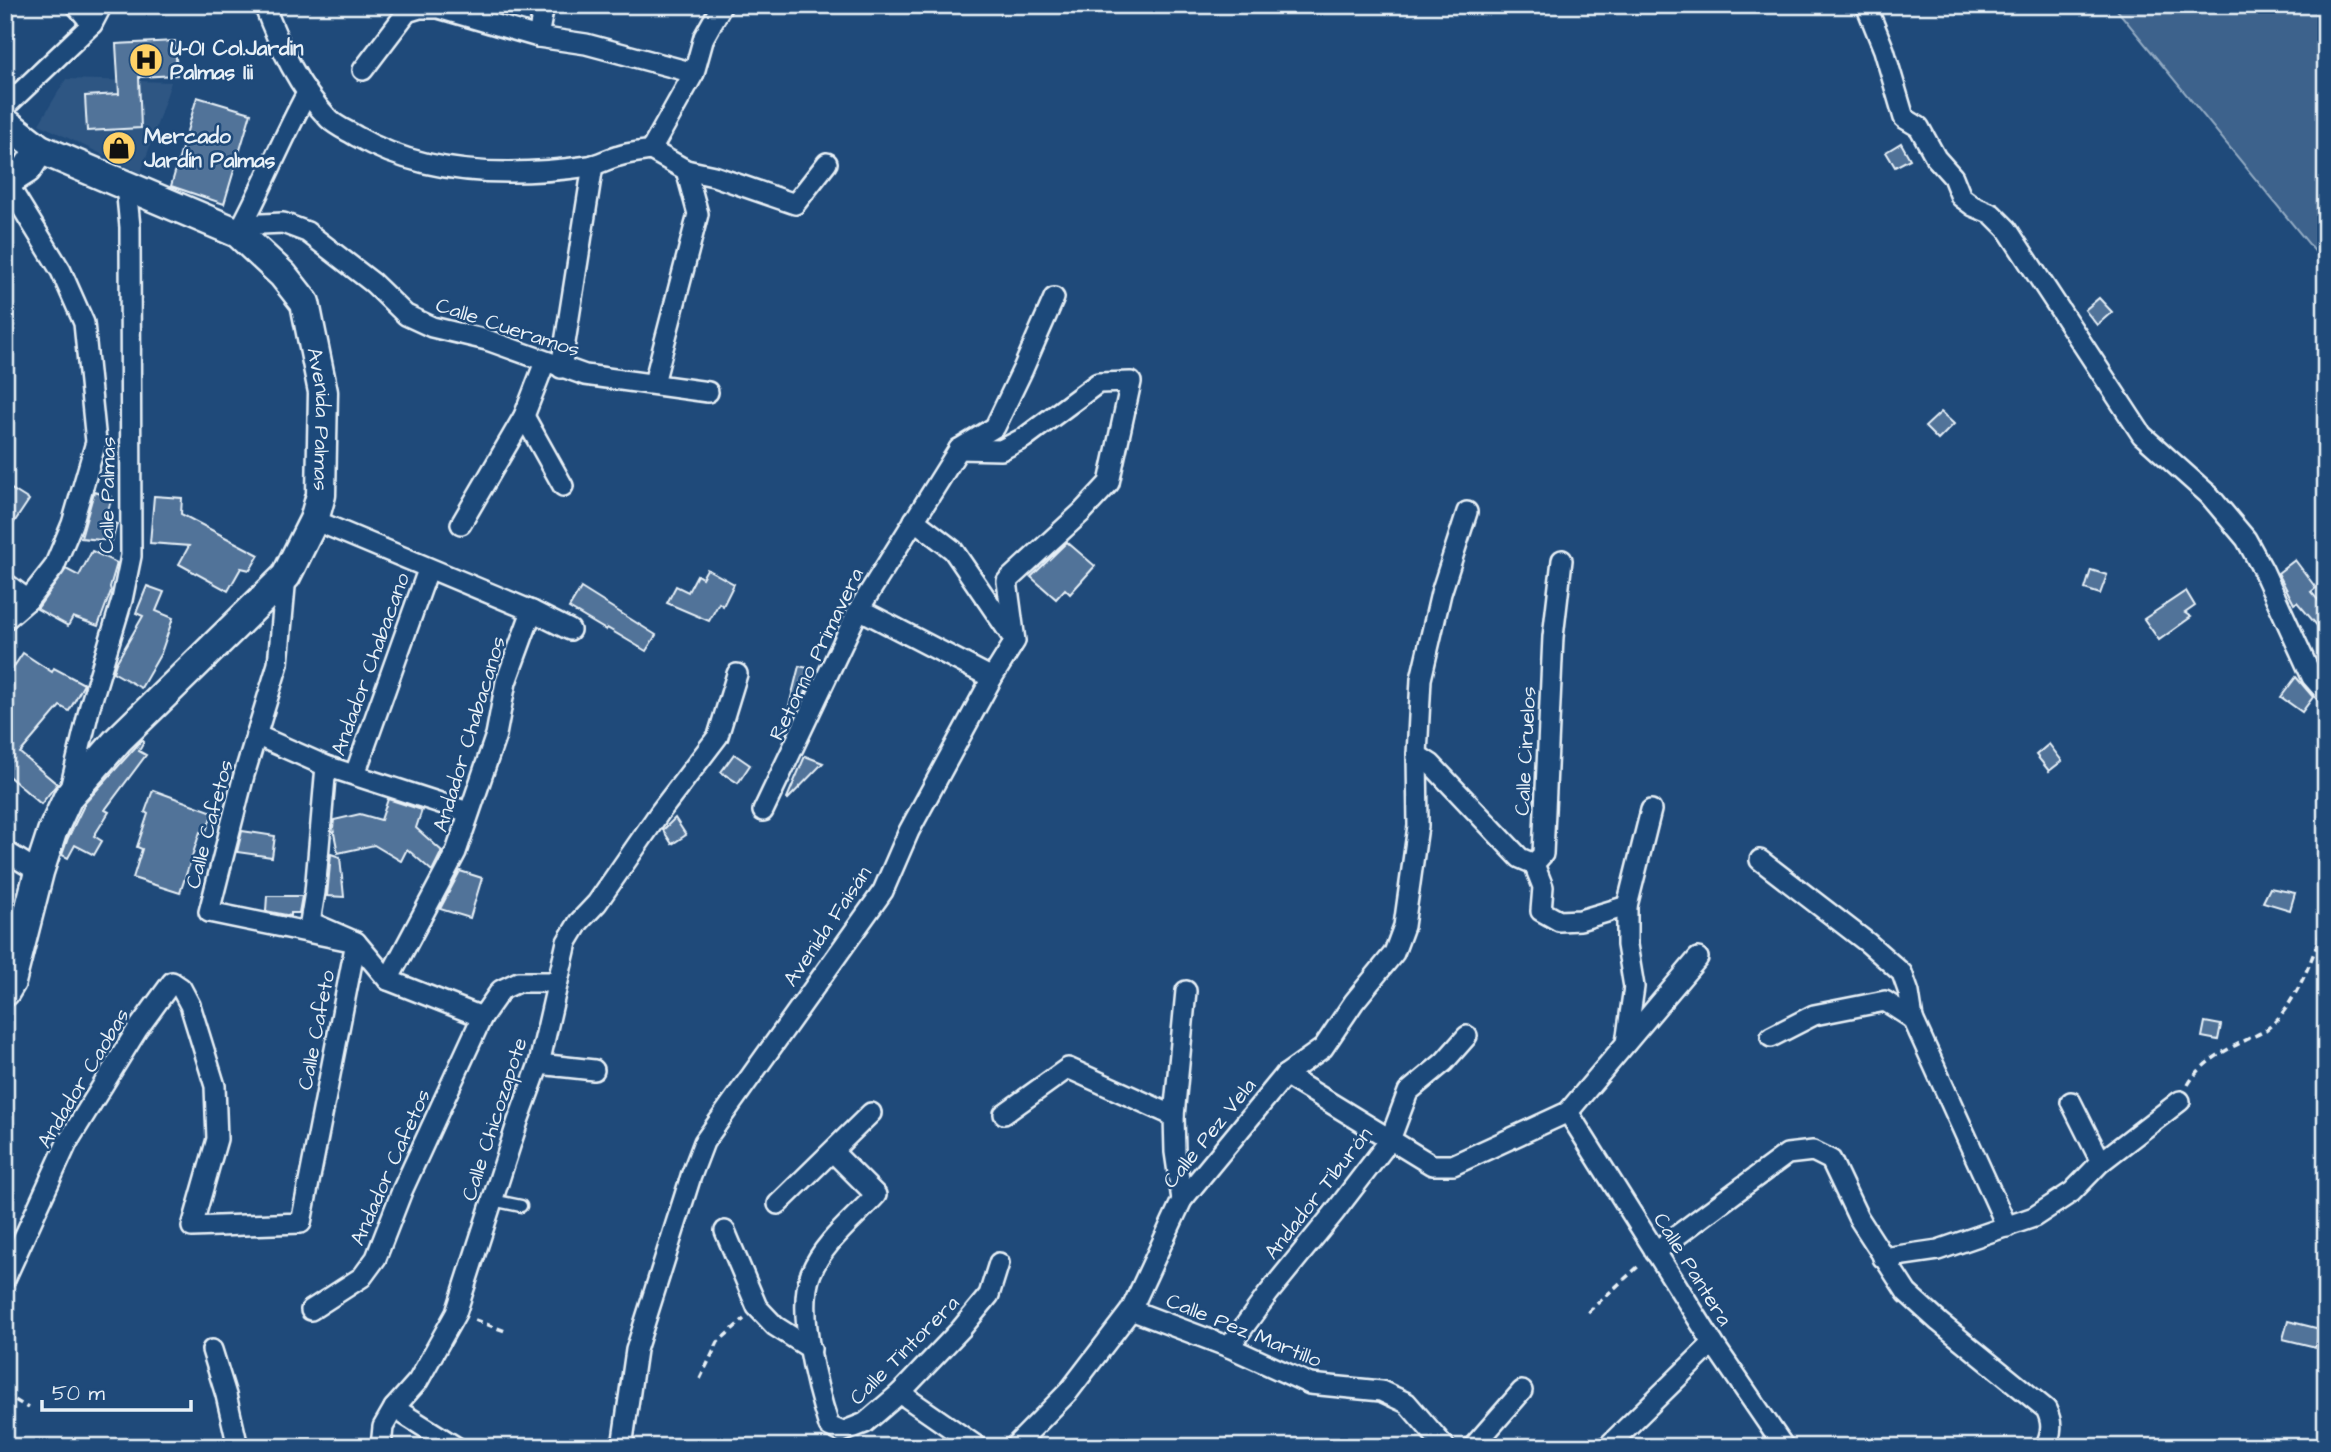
<svg xmlns="http://www.w3.org/2000/svg" width="2331" height="1452" font-family="'Architects Daughter',sans-serif">
  <style>
    .built { fill: #2e5683 }
    .green { fill: #3c628c; stroke: #92aac2; stroke-width: 2 }
    .building { fill: #517399; stroke: #e8f1f8; stroke-width: 2 }
    .lines { fill: none; stroke-linecap: round; stroke-linejoin: round }
    .service-casing { stroke: #e8f1f8; stroke-width: 15 }
    .minor-casing { stroke: #e8f1f8; stroke-width: 24 }
    .secondary-casing { stroke: #e8f1f8; stroke-width: 33 }
    .path { stroke: #e8f1f8; stroke-width: 3.5; stroke-dasharray: 7 5; stroke-linecap: butt }
    .service { stroke: #1f4a7a; stroke-width: 10 }
    .minor { stroke: #1f4a7a; stroke-width: 19 }
    .secondary { stroke: #1f4a7a; stroke-width: 28 }
    .labels { text-anchor: middle; stroke-width: 5; stroke-linejoin: round; paint-order: stroke }
    .poi-label { font-size: 21px; font-weight: bold; fill: #e8f1f8; stroke: #1f4a7a; text-anchor: start }
    .street-label { font-size: 21px; fill: #e8f1f8; stroke: #1f4a7a }
  </style>
  <rect width="100%" height="100%" fill="#1f4a7a"/>
  <filter id="ink" filterUnits="userSpaceOnUse"><feTurbulence type="fractalNoise" baseFrequency=".0143" numOctaves="2"/><feDisplacementMap in="SourceGraphic" scale="14" xChannelSelector="R" yChannelSelector="G"/><feConvolveMatrix kernelMatrix="1 2 1 2 8 2 1 2 1" color-interpolation-filters="sRGB"/></filter>
  <g filter="url(#ink)">
    <polygon class="built" points="66,79 171,82 141,173 39,124"/>
    <polygon class="green" points="2113,5 2326,5 2326,265"/>
    <g class="building">
      <polygon points="175,41 177,75 139,77 141,128 87,131 85,96 119,94 116,44"/>
      <polygon points="197,97 251,113 224,204 171,186"/>
      <polygon points="1901,143 1910,159 1895,167 1886,152"/>
      <polygon points="2099,298 2112,312 2097,325 2085,310"/>
      <polygon points="1941,412 1954,424 1938,440 1925,427"/>
      <polygon points="5,485 29,500 5,536"/>
      <polygon points="94,492 112,497 105,521 117,524 112,541 81,538"/>
      <polygon points="154,496 182,498 181,514 259,555 250,570 241,568 228,591 179,564 189,546 150,543"/>
      <polygon points="1067,542 1095,566 1070,594 1065,589 1056,599 1031,577"/>
      <polygon points="92,551 117,563 110,587 111,591 98,626 73,617 68,626 37,609 66,569 79,576"/>
      <polygon points="2295,560 2316,588 2311,592 2326,609 2326,636 2297,602 2294,604 2278,573"/>
      <polygon points="707,569 734,584 723,606 719,603 709,621 667,603 676,586 688,592 697,575 702,578"/>
      <polygon points="2091,570 2107,575 2100,594 2085,589"/>
      <polygon points="147,586 164,592 156,611 173,618 161,653 141,688 113,672 116,663 143,616 136,613"/>
      <polygon points="581,588 656,635 646,651 607,628 606,630 569,608"/>
      <polygon points="2186,591 2195,606 2185,613 2191,617 2159,640 2144,619"/>
      <polygon points="23,653 52,672 54,668 84,684 69,711 60,706 20,753 57,784 41,804 5,773 5,680"/>
      <polygon points="799,666 816,670 784,739 781,738"/>
      <polygon points="2296,677 2313,697 2302,712 2281,697"/>
      <polygon points="142,740 144,742 139,751 146,755 105,810 109,812 94,836 102,841 94,855 75,845 68,858 62,855 68,838 85,803"/>
      <polygon points="2049,744 2062,761 2049,771 2036,755"/>
      <polygon points="734,754 750,765 738,783 721,772"/>
      <polygon points="805,756 823,763 788,799 787,798"/>
      <polygon points="153,790 213,812 205,834 200,832 180,893 133,878 142,849 137,847 148,814 145,812"/>
      <polygon points="388,799 422,810 416,828 442,851 432,871 407,849 401,861 374,845 338,853 333,828 334,820 360,814 381,820"/>
      <polygon points="675,818 686,835 672,844 663,830"/>
      <polygon points="242,831 275,836 272,857 237,852"/>
      <polygon points="331,854 340,857 344,897 327,896"/>
      <polygon points="460,871 482,878 470,918 440,909"/>
      <polygon points="2270,888 2295,893 2290,910 2263,902"/>
      <polygon points="267,896 302,896 299,913 291,913 291,916 266,911"/>
      <polygon points="2205,1022 2221,1025 2218,1040 2202,1037"/>
      <polygon points="2288,1321 2320,1329 2316,1347 2283,1339"/>
    </g>
    <g class="lines">
      <g class="service-casing">
        <polyline id="service" points="492,1200 521,1206"/>
      </g>
      <g class="minor-casing">
        <g id="minor">
          <polyline points="76,5 92,24"/>
          <path d="M264 5C280 47 298 87 329 119 337 127 348 131 356 136 426 177 512 177 589 166 600 164 609 158 619 156 629 153 640 152 651 150L694 73 704 37 722 5"/>
          <polyline points="1866,5 1884,50 1904,118 1919,127 1936,158 1953,177 1961,197 1973,206 1992,214 2007,229 2142,435 2209,495 2246,539 2263,570 2312,677 2326,693"/>
          <polyline points="538,37 544,5"/>
          <polyline points="363,70 407,12 420,8 438,8 538,37 586,44 694,73"/>
          <polyline points="5,107 92,24 102,5"/>
          <polyline points="651,150 686,170 714,176 795,204 827,163"/>
          <polyline points="242,225 283,223 307,232 373,283 406,315 432,327 487,340 585,375 708,392"/>
          <path d="M238 233C263 187 282 139 307 93"/>
          <polyline points="561,368 593,165"/>
          <polyline points="654,383 698,214 686,170"/>
          <polyline points="524,416 563,486"/>
          <polyline points="314,520 532,611 570,630"/>
          <polyline points="914,520 953,550 1013,638"/>
          <polyline points="461,524 524,416 545,362"/>
          <polyline points="286,576 278,664 244,775 209,912 356,942 388,980 482,1017"/>
          <polyline points="5,583 28,600"/>
          <polyline points="859,609 992,678"/>
          <polyline points="5,620 28,600 54,567 72,524 96,442 84,323 61,271 7,183"/>
          <polyline points="256,735 326,766 468,812"/>
          <polyline points="1417,755 1431,764 1520,858 1534,864 1543,887 1541,911 1559,921 1580,920 1627,906"/>
          <polyline points="355,774 428,570"/>
          <polyline points="69,793 90,706 122,600 131,556 130,227 126,186"/>
          <polyline points="763,811 859,609 959,449 995,427 1023,369 1054,298"/>
          <polyline points="5,851 39,872"/>
          <polyline points="1760,860 1868,943 1902,973 1909,993 1913,1019"/>
          <polyline points="1534,864 1543,854 1553,637 1562,560"/>
          <polyline points="388,980 456,852 496,735 506,682 532,611"/>
          <polyline points="1771,1037 1814,1015 1885,1001 1913,1019 2007,1227"/>
          <polyline points="1626,1043 1634,987 1627,945 1627,906 1651,810"/>
          <polyline points="539,1064 594,1070"/>
          <polyline points="1285,1075 1432,1165 1453,1165 1568,1112 1698,958"/>
          <polyline points="2071,1102 2101,1162"/>
          <polyline points="1568,1112 1713,1343 1784,1447"/>
          <polyline points="1004,1114 1068,1068 1174,1116"/>
          <path d="M833 1152 876 1195C854 1219 823 1243 811 1273 796 1310 817 1389 829 1426L842 1432 865 1423 900 1393 961 1329 989 1295 999 1263"/>
          <polyline points="1182,1200 1175,1152 1174,1116 1186,991"/>
          <polyline points="778,1204 871,1113"/>
          <polyline points="725,1231 757,1307 775,1326 811,1349"/>
          <path d="M1655 1252 1787 1154 1813 1151 1831 1160 1858 1217 1907 1293 1939 1322 2046 1409C2053 1423 2052 1433 2045 1447"/>
          <polyline points="1883,1258 1938,1250 2034,1217 2072,1192 2101,1162 2180,1101"/>
          <polyline points="5,1279 67,1143 137,1030 172,982 181,988 190,1005 215,1086 217,1139 192,1227 301,1223 356,942 310,922 315,892 326,766"/>
          <polyline points="311,1310 362,1277 376,1258 402,1191 482,1017 501,990 518,982 557,982"/>
          <polyline points="1131,1310 1229,1347 1310,1384 1381,1391 1407,1403 1445,1447"/>
          <polyline points="1229,1347 1268,1294 1334,1213 1390,1140 1408,1092 1444,1062 1467,1036"/>
          <polyline points="212,1350 226,1395 238,1447"/>
          <polyline points="900,1393 978,1447"/>
          <polyline points="394,1408 456,1447"/>
          <polyline points="381,1447 383,1427 394,1408 418,1381 456,1313 518,1121 539,1064 567,942 579,922 597,903 660,812 718,736 737,674"/>
          <polyline points="622,1447 636,1350 691,1176 704,1142 883,891 909,831 992,678 1015,641 1007,581 1082,512 1109,483 1131,382 1098,383 1024,438 1001,450 959,449"/>
          <polyline points="1014,1447 1069,1391 1131,1310 1182,1200 1285,1075 1323,1048 1354,1002 1394,953 1404,926 1418,826 1417,755 1421,679 1441,593 1467,512"/>
          <polyline points="1473,1447 1522,1391"/>
          <polyline points="1607,1447 1713,1343"/>
        </g>
      </g>
      <g class="secondary-casing">
        <g id="secondary">
          <path id="s1" d="M5 122 40 149 238 233 283 275 305 303 323 392 321 495 314 520 286 576 118 740 68 797 52 832 39 872 11 982 5 992"/>
          <polyline points="5,183 27,169 40,149"/>
        </g>
      </g>
      <g class="path">
        <path d="M2188 1085C2201 1062 2226 1050 2248 1039 2254 1036 2262 1033 2267 1029 2296 1006 2317 950 2326 914"/>
        <polyline points="1588,1312 1641,1264"/>
        <polyline points="475,1320 505,1331"/>
        <polyline points="700,1379 718,1342 744,1319"/>
        <polyline points="5,1394 28,1408"/>
      </g>
      <use href="#service" class="service"/>
      <use href="#minor" class="minor"/>
      <use href="#secondary" class="secondary"/>
    </g>
  </g>
  <defs>
    <g id="hospital-disc" transform="scale(1.75)"><circle r="9.5" fill="#ffd166" stroke="#1f4a7a"/><path d="M-5-5h3v3.5h4V-5h3V5h-3V1.5h-4V5h-3Z" fill="#111"/></g>
    <g id="shop-disc" transform="scale(1.75)"><circle r="9.5" fill="#ffd166" stroke="#1f4a7a"/><path d="M-5-2.5h2.3a2.7 3.5 0 0 1 5.4 0H5L5.5 6h-11ZM-1.5-2.5h3a1.5 2.3 0 0 0-3 0Z" fill="#111"/></g>
  </defs>
  <g fill-rule="evenodd">
    <use href="#hospital-disc" x="146" y="60"/>
    <use href="#shop-disc" x="119" y="148"/>
  </g>
  <g class="labels">
    <g class="poi-label">
      <text x="170" y="55">U-01 Col.Jardin<tspan x="170" dy="24">Palmas Iii</tspan></text>
      <text x="144" y="143">Mercado<tspan x="144" dy="24">Jardín Palmas</tspan></text>
    </g>
    <g class="street-label">
      <text transform="translate(508 327) rotate(18)" y="7">Calle Cueramos</text>
      <text dy="7" stroke="none"><textPath href="#s1" startOffset="474">Avenida Palmas</textPath></text>
      <text transform="translate(107 495) rotate(-89)" y="7">Calle Palmas</text>
      <text transform="translate(816 654) rotate(-64)" y="7">Retorno Primavera</text>
      <text transform="translate(370 664) rotate(-70)" y="7">Andador Chabacano</text>
      <text transform="translate(469 734) rotate(-73)" y="7">Andador Chabacanos</text>
      <text transform="translate(1525 751) rotate(-87)" y="7">Calle Ciruelos</text>
      <text transform="translate(209 824) rotate(-75)" y="7">Calle Cafetos</text>
      <text transform="translate(827 926) rotate(-56)" y="7">Avenida Faisán</text>
      <text transform="translate(316 1030) rotate(-79)" y="7">Calle Cafeto</text>
      <text transform="translate(83 1078) rotate(-59)" y="7">Andador Caobas</text>
      <text transform="translate(494 1119) rotate(-72)" y="7">Calle Chicozapote</text>
      <text transform="translate(1209 1133) rotate(-51)" y="7">Calle Pez Vela</text>
      <text transform="translate(390 1167) rotate(-66)" y="7">Andador Cafetos</text>
      <text transform="translate(1318 1193) rotate(-52)" y="7">Andador Tiburón</text>
      <text transform="translate(1693 1269) rotate(58)" y="7">Calle Pantera</text>
      <text transform="translate(1244 1330) rotate(22)" y="7">Calle Pez Martillo</text>
      <text transform="translate(904 1350) rotate(-45)" y="7">Calle Tintorera</text>
    </g>
  </g>
  <rect width="2331" height="1452" fill="none" stroke="#1f4a7a" stroke-width="28"/>
  <rect x="14" y="14" width="2303" height="1424" fill="none" stroke="#e8f1f8" stroke-width="2.5" filter="url(#ink)"/>
  <path d="M42 1400v10h149v-10" fill="none" stroke="#e8f1f8" stroke-width="3.5"/>
  <text x="52" y="1400" font-size="21" fill="#e8f1f8" stroke="#1f4a7a" stroke-width="5" paint-order="stroke">50 m</text>
</svg>
